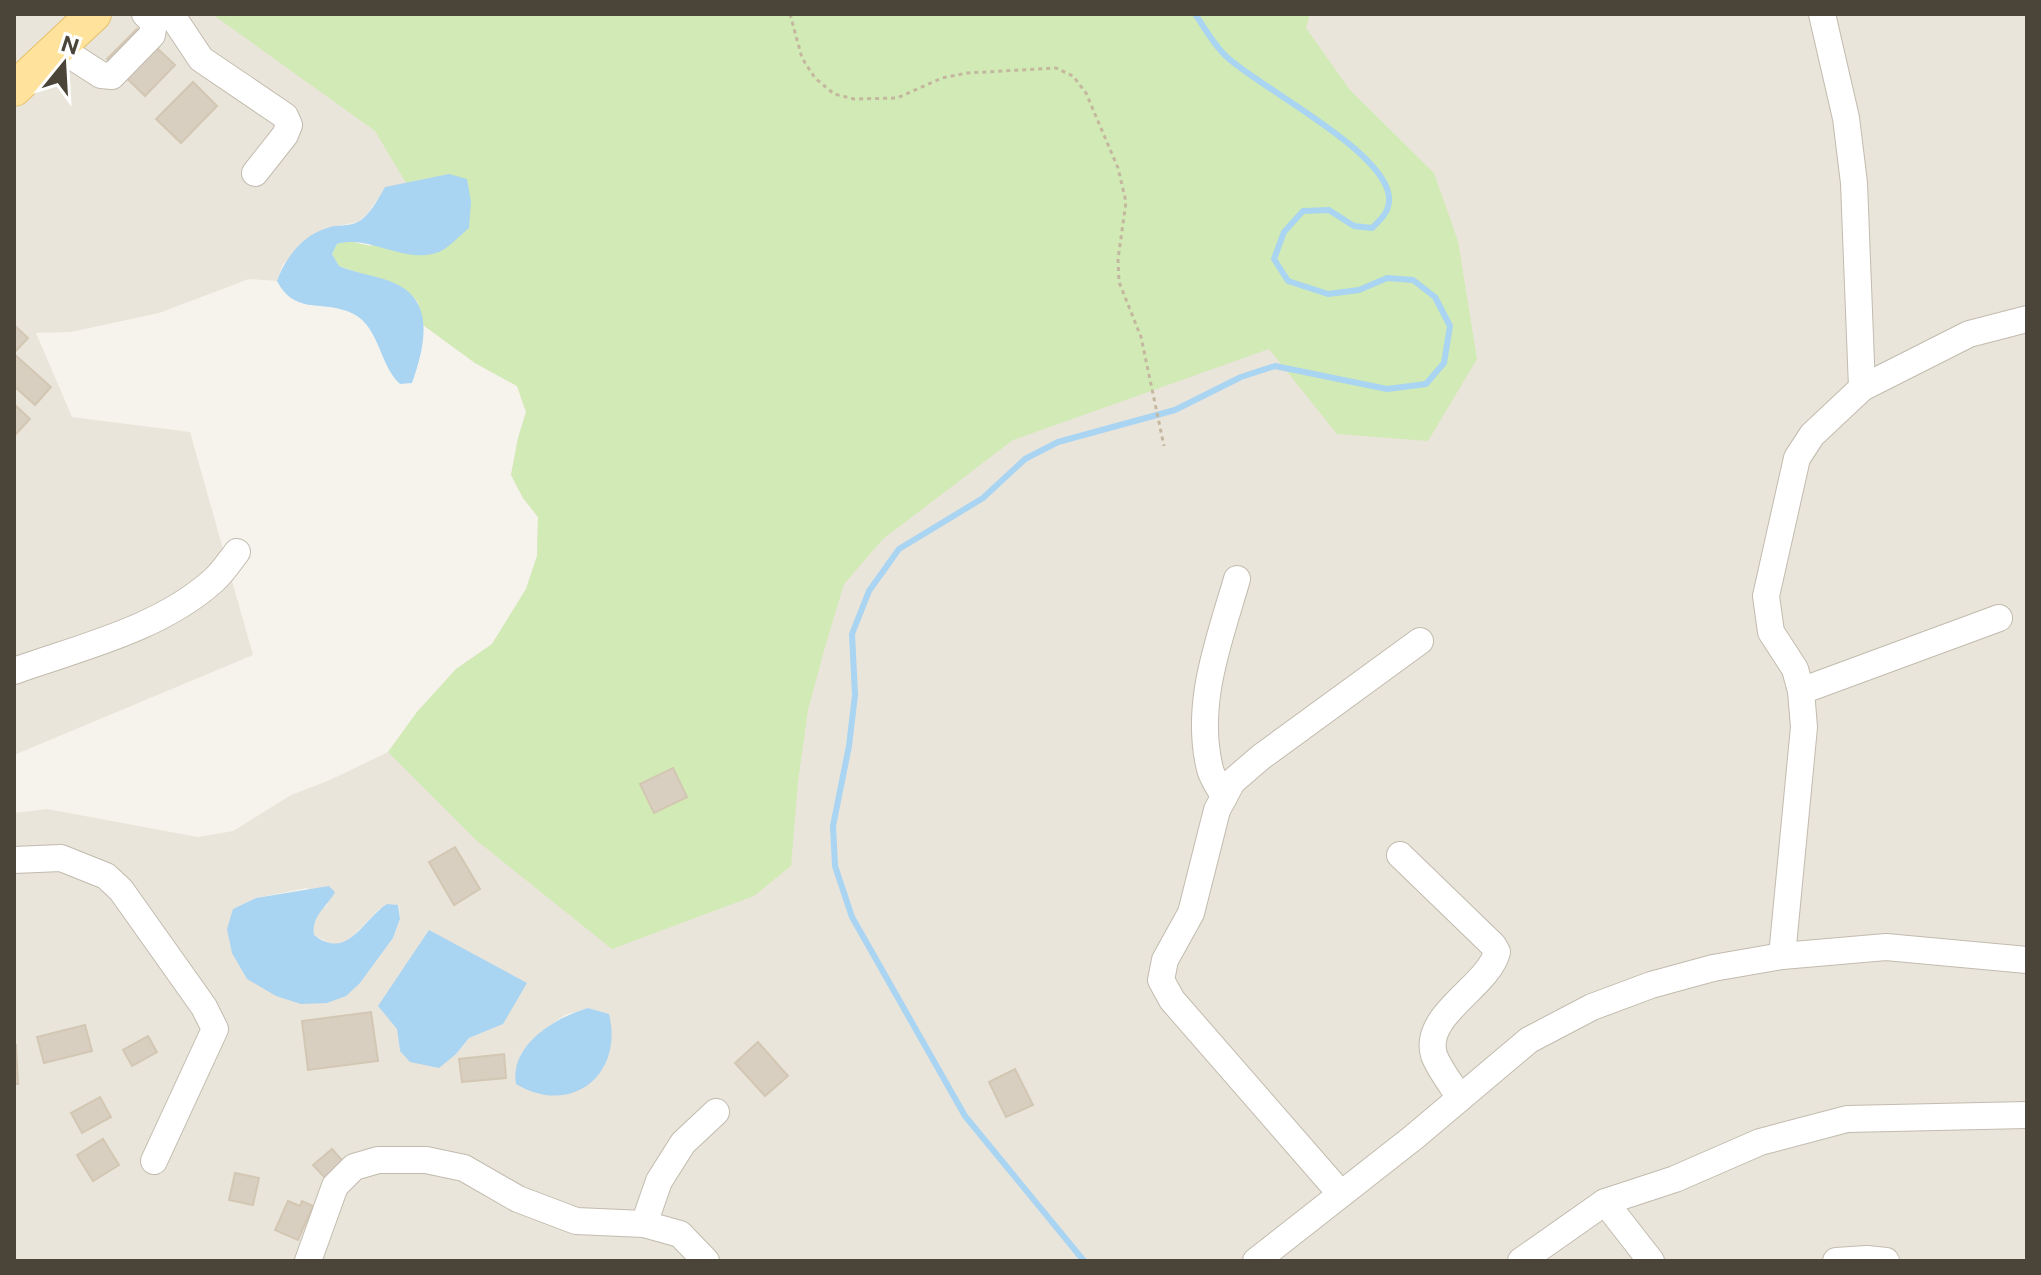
<svg xmlns="http://www.w3.org/2000/svg" width="2041" height="1275" font-family="'Public Sans',sans-serif">
  <style>
    .residential { fill: #eae5da; fill-rule: evenodd }
    .green { fill: #d2eab5 }
    .water { fill: #a9d4f2 }
    .lines { fill: none; stroke-linecap: round; stroke-linejoin: round }
    .stream { stroke: #a9d4f2; stroke-width: 6 }
    .building { fill: #d8cfc1; stroke: #d3c7b4; stroke-width: 2 }
    .minor-casing { stroke: #c2bbae; stroke-width: 28 }
    .major-casing { stroke: #e6c16a; stroke-width: 36 }
    .path { stroke: #c4b79f; stroke-width: 3; stroke-dasharray: 4 4; stroke-linecap: butt }
    .minor { stroke: #fff; stroke-width: 26 }
    .major { stroke: #ffe39c; stroke-width: 34 }
  </style>
  <rect width="100%" height="100%" fill="#f6f3ec"/>
  <path class="residential" d="M14 14H2027V1261H14V813L47 809 198 837 233 831 291 795 330 780 388 752 417 712 456 669 492 644 526 589 537 556 538 517 523 498 511 475 518 438 526 412 517 386 475 363 423 325 418 302 371 246 386 187 367 214 358 222 326 228 283 264 277 281 249 279 159 313 71 332 36 333 72 417 190 432 253 655 14 755ZM307 888 328 904 317 914 313 926 314 935 331 944 342 945 351 938 379 909 399 905 400 920 393 938 360 983 233 909 256 898ZM588 1008 609 1014 519 1056 543 1030 565 1015ZM503 1024 469 1038 456 1054 400 1051 397 1029Z"/>
  <polygon class="green" points="212,14 1310,14 1306,28 1350,90 1434,173 1458,241 1477,359 1428,441 1337,434 1269,349 1013,440 883,539 844,584 825,647 808,710 798,782 791,866 754,896 612,949 476,840 388,752 417,712 456,669 492,644 526,589 537,556 538,517 523,498 511,475 518,438 526,412 517,386 475,363 423,325 418,302 403,288 339,266 332,254 337,244 348,241 371,246 449,174 406,183 375,131"/>
  <g class="water">
    <path d="M449 174 467 179 471 202 469 228C460 235 449 248 439 252 404 265 370 234 337 244L332 254 339 266C359 275 387 276 405 289 435 311 422 354 412 383L400 384C378 364 380 322 347 311 320 301 294 314 277 281 285 258 303 235 327 228 337 224 348 227 358 222 370 215 378 199 385 187Z"/>
    <path d="M329 886 335 892C327 907 311 916 314 935 348 961 361 921 387 904L398 905 400 919 393 938 360 983 346 996 327 1003 301 1004 276 996 247 979 232 953 227 929 233 909 256 898Z"/>
    <polygon points="429,930 527,983 503,1024 469,1038 456,1054 439,1068 410,1062 400,1051 397,1029 378,1006"/>
    <path d="M588 1008 609 1014C624 1075 571 1117 516 1084 509 1045 556 1017 588 1008Z"/>
  </g>
  <g class="lines">
    <path class="stream" d="M1084 1261 965 1116 852 917 835 866 833 826 849 746 855 695 852 634 869 591 899 549 983 498 1025 459 1058 442 1175 410 1241 377 1275 366 1387 389 1426 384 1444 363 1450 326 1435 297 1413 280 1387 278 1359 290 1328 294 1288 281 1274 259 1284 232 1303 211 1329 210 1354 226 1372 228C1381 219 1390 212 1389 197 1385 151 1264 90 1228 58 1215 47 1205 28 1195 14"/>
  </g>
  <g class="building">
    <polygon points="137,29 175,65 145,96 107,59"/>
    <polygon points="193,82 217,106 181,143 156,119"/>
    <polygon points="14,325 28,338 14,353"/>
    <polygon points="14,354 51,387 35,405 14,386"/>
    <polygon points="14,404 30,419 14,436"/>
    <polygon points="673,768 687,797 654,813 640,784"/>
    <polygon points="455,847 480,889 454,905 429,862"/>
    <polygon points="371,1012 378,1061 308,1070 302,1021"/>
    <polygon points="85,1025 92,1051 44,1063 37,1037"/>
    <polygon points="148,1036 157,1052 132,1066 123,1050"/>
    <polygon points="758,1042 788,1076 765,1096 735,1063"/>
    <polygon points="14,1045 16,1045 18,1084 14,1084"/>
    <polygon points="504,1054 506,1078 462,1082 459,1059"/>
    <polygon points="1015,1069 1033,1105 1006,1117 989,1082"/>
    <polygon points="100,1097 111,1117 82,1133 71,1113"/>
    <polygon points="103,1139 119,1165 93,1181 77,1155"/>
    <polygon points="332,1149 347,1166 329,1182 313,1165"/>
    <polygon points="235,1173 259,1178 253,1205 229,1200"/>
    <polygon points="288,1201 300,1206 302,1201 313,1206 298,1240 275,1230"/>
  </g>
  <g class="lines">
    <g class="minor-casing">
      <g id="minor">
        <polyline points="171,14 201,59 285,116 289,125 285,135 255,173"/>
        <polyline points="59,48 101,75 112,76 152,35 154,23 145,14"/>
        <polyline points="1862,388 1969,334 2027,319"/>
        <path d="M14 671C81 647 160 629 214 580 223 572 230 561 237 552"/>
        <polyline points="1801,691 1999,618"/>
        <path d="M1224 797C1220 788 1212 778 1210 769 1194 704 1219 641 1237 579"/>
        <path d="M1400 855 1493 945 1497 952C1488 987 1422 1015 1434 1055 1439 1069 1452 1085 1460 1098"/>
        <polyline points="14,860 61,858 106,876 121,890 204,1007 215,1029 154,1161"/>
        <polyline points="1782,956 1804,727 1801,691 1795,669 1771,632 1766,596 1797,458 1812,435 1862,388 1854,183 1846,118 1822,14"/>
        <polyline points="1341,1194 1172,1000 1161,980 1165,960 1191,913 1217,810 1232,782 1261,757 1420,641"/>
        <polyline points="1605,1202 1651,1261"/>
        <polyline points="644,1224 659,1181 683,1143 716,1112"/>
        <polyline points="308,1261 335,1186 354,1167 378,1160 426,1160 464,1168 518,1199 576,1221 644,1224 680,1234 706,1261"/>
        <polyline points="1256,1261 1414,1137 1529,1040 1592,1007 1651,985 1713,968 1782,956 1886,947 2027,960"/>
        <polyline points="1521,1261 1605,1202 1675,1179 1760,1142 1847,1119 2027,1115"/>
        <polyline points="1836,1261 1867,1259 1886,1261"/>
      </g>
    </g>
    <g class="major-casing">
      <polyline id="major" points="14,89 94,14"/>
    </g>
    <polyline class="path" points="790,14 802,58 815,78 834,94 854,99 897,98 942,78 967,73 1056,68 1073,76 1086,93 1118,168 1126,202 1118,259 1119,282 1141,337 1164,446"/>
    <use href="#minor" class="minor"/>
    <use href="#major" class="major"/>
  </g>
  <rect width="2041" height="1275" fill="none" stroke="#4b4439" stroke-width="32"/>
  <g transform="translate(64 64) rotate(18)" stroke="#ffffff" stroke-width="6" paint-order="stroke">
  <path d="M0-6L14 30L0 20L-14 30Z" fill="#4b4439"/>
  <text y="-12" font-size="22" font-weight="bold" text-anchor="middle" fill="#4b4439">N</text>
  </g>
</svg>
